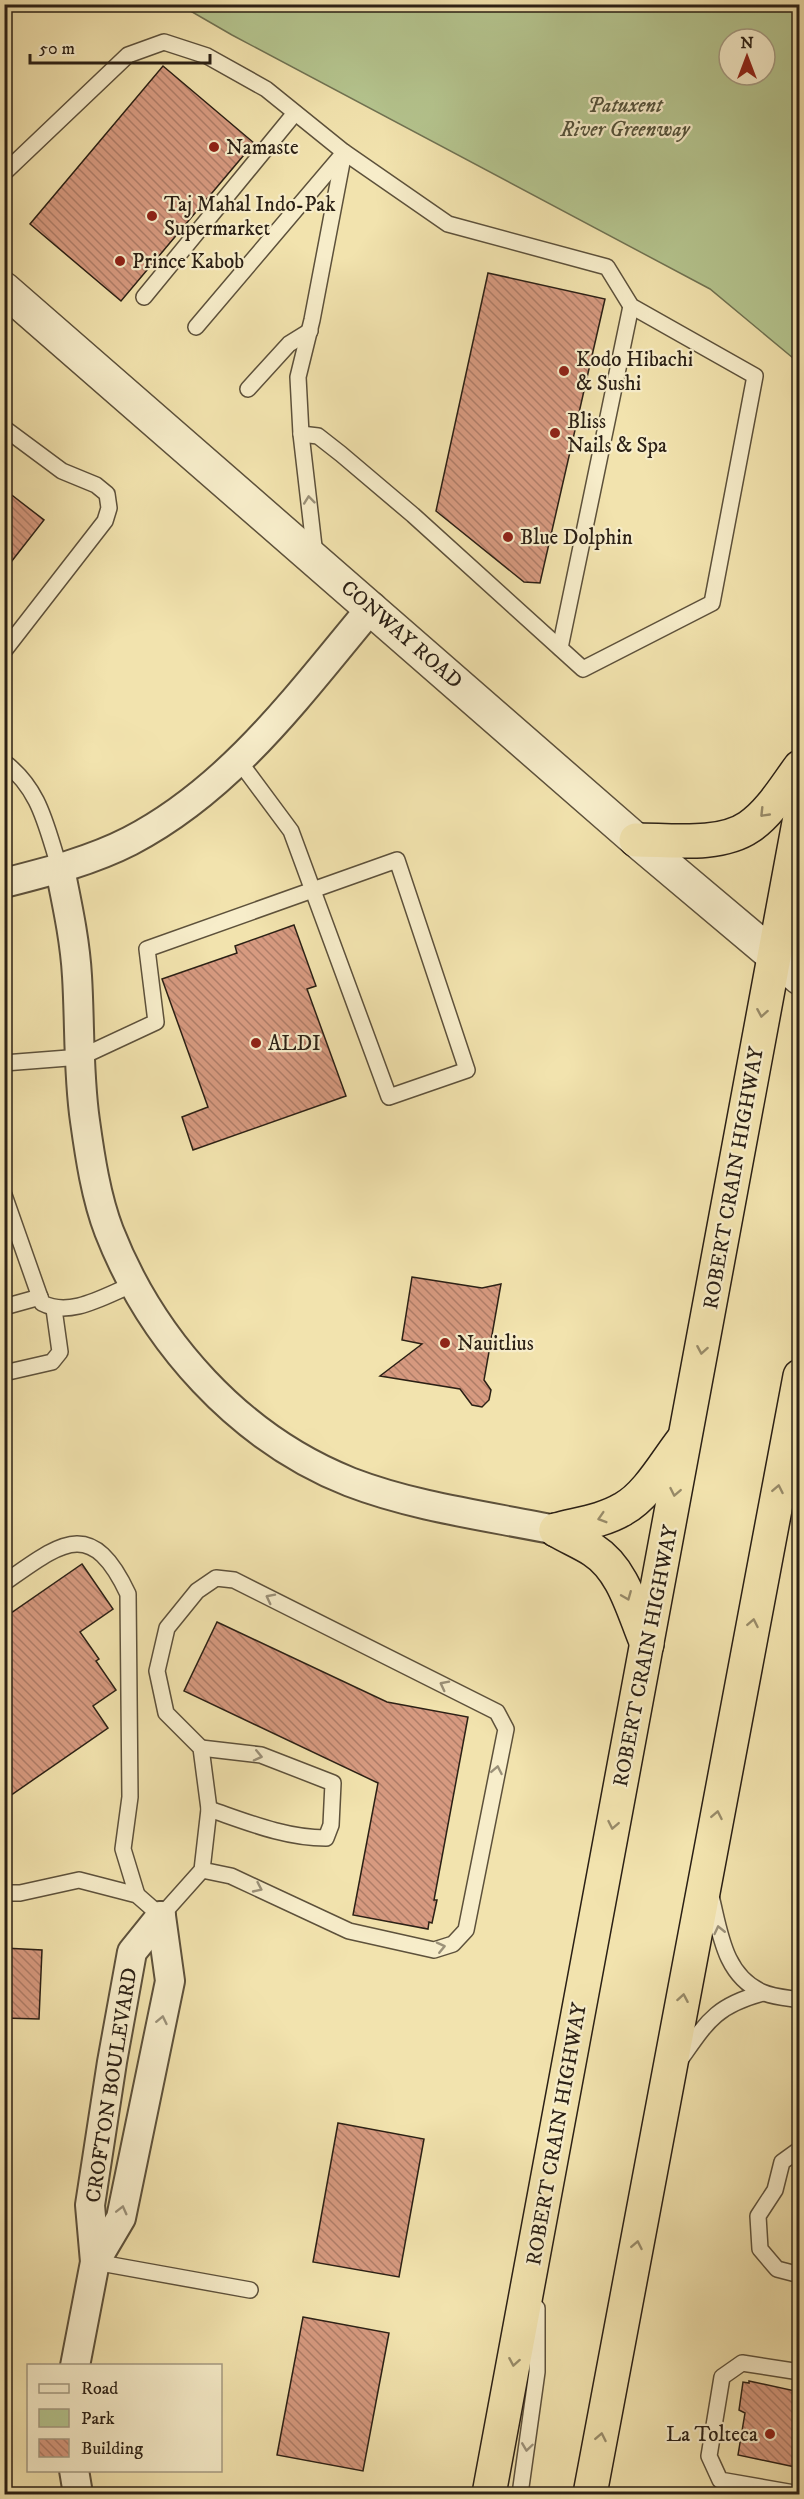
<svg xmlns="http://www.w3.org/2000/svg" width="804" height="2499" font-family="'IM FELL DW Pica',serif">
  <style>
    .park { fill: #b5c58f; stroke: #707252; stroke-width: 1.5; fill-rule: evenodd }
    .building { fill: url(#building-back-hatch); stroke: #2b2015; stroke-width: 1.5 }
    .lines { fill: none; stroke-linecap: round; stroke-linejoin: round }
    .service-casing { stroke: #5d513b; stroke-width: 18 }
    .minor-casing { stroke: #5d513b; stroke-width: 32 }
    .tertiary-casing { stroke: #5d513b; stroke-width: 36 }
    .trunk-casing { stroke: #2b2015; stroke-width: 36 }
    .service { stroke: #f7edca; stroke-width: 15 }
    .minor { stroke: #f7edca; stroke-width: 28 }
    .tertiary { stroke: #f7edca; stroke-width: 33 }
    .trunk { stroke: #f2e3ae; stroke-width: 33 }
    .oneway { stroke: #9b9179 }
    .oneway2 { stroke: #988b69 }
    .poi-dot { fill: #8f2418; stroke: #f7edca; stroke-width: 2 }
    .labels { text-anchor: middle; stroke-width: 4.5; stroke-linejoin: round; paint-order: stroke }
    .park-label { font-size: 21px; font-style: italic; fill: #54523a; stroke: #f7edca }
    .poi-label { font-size: 21px; fill: #2b2015; stroke: #f7edca; text-anchor: start }
    .street-label { font-size: 21px; fill: #2b2015; stroke: #f7edca }
  </style>
  <defs>
    <pattern id="building-back-hatch" width="6" height="6" patternUnits="userSpaceOnUse" patternTransform="scale(1.5)"><rect width="6" height="6" fill="#d79a80"/><path d="M-1 5l2 2M0 0l6 6M5-1l2 2" fill="none" stroke="#af7d68"/></pattern>
  </defs>
  <rect width="100%" height="100%" fill="#f2e3ae"/>
  <filter id="stains"><feTurbulence type="fractalNoise" baseFrequency=".00333" numOctaves="4"/><feColorMatrix values="0 0 0 0 .2 0 0 0 0 .09 0 0 0 0 .02 0 0 0 .5 -.17"/></filter>
  <radialGradient id="worn" r=".72"><stop offset=".6" stop-color="#630" stop-opacity="0"/><stop offset="1" stop-color="#630" stop-opacity=".3"/></radialGradient>
  <path class="park" d="M180 5H799V363L710 289 232 35ZM729 39H765V75H729Z"/>
  <g class="building">
    <polygon points="163,66 254,143 121,301 30,224"/>
    <polygon points="488,273 605,299 540,583 524,582 436,511"/>
    <polygon points="4,489 44,520 4,571"/>
    <polygon points="294,925 316,986 307,989 346,1096 193,1150 182,1117 208,1107 162,979 237,953 235,946"/>
    <polygon points="412,1277 482,1288 501,1284 484,1380 491,1390 489,1400 482,1407 472,1405 460,1389 380,1376 422,1344 402,1340"/>
    <polygon points="82,1564 113,1609 80,1632 99,1659 96,1661 116,1690 93,1706 108,1728 4,1800 4,1618"/>
    <polygon points="217,1622 387,1702 468,1717 434,1900 437,1900 432,1923 429,1922 428,1929 353,1915 378,1783 184,1691"/>
    <polygon points="4,1948 42,1950 39,2019 4,2018"/>
    <polygon points="338,2123 424,2139 399,2277 313,2262"/>
    <polygon points="303,2317 389,2333 363,2471 277,2455"/>
    <polygon points="749,2381 800,2392 800,2468 738,2455 745,2413 739,2410 743,2382 749,2383"/>
  </g>
  <g class="lines">
    <g class="service-casing">
      <g id="service">
        <polyline points="4,173 128,55 164,42 207,56 266,89 344,152 448,224 607,267 631,306 755,376 712,603 583,669 413,515 341,454 318,436 301,434"/>
        <polyline points="144,297 295,113"/>
        <polyline points="196,327 342,155"/>
        <polyline points="248,389 289,344 310,331"/>
        <polyline points="4,428 62,471 96,485 107,494 109,508 105,521 4,651"/>
        <polyline points="315,555 301,434 298,377 312,320 344,152"/>
        <polyline points="560,648 631,306"/>
        <path d="M4 762C41 790 46 827 60 869"/>
        <polyline points="4,1063 81,1057 156,1022 147,949 397,860 467,1070 389,1097 291,831 239,761"/>
        <path d="M4 1195 42 1303C71 1318 106 1295 134 1284"/>
        <polyline points="4,1307 40,1297"/>
        <polyline points="4,1373 52,1362 60,1352 54,1309"/>
        <path d="M4 1583C60 1544 91 1515 128 1594L130 1797 123 1849 137 1895"/>
        <path d="M201 1748 261 1755 333 1783 331 1825 326 1838C285 1838 247 1822 209 1809"/>
        <polyline points="4,1893 20,1893 79,1880 137,1895 161,1916 202,1870 209,1809 201,1748 166,1713 157,1671 167,1628 197,1591 216,1578 234,1580 497,1712 506,1729 466,1930 453,1944 434,1950 349,1931 231,1876 202,1870"/>
        <path d="M711 1896C720 1932 724 1975 762 1992 773 1997 788 1998 800 2000"/>
        <path d="M680 2060C707 2022 715 2006 763 1993"/>
        <polyline points="800,2149 782,2162 775,2190 758,2216 760,2249 777,2269 800,2275"/>
        <polyline points="95,2262 250,2290"/>
        <polyline points="800,2372 742,2363 722,2377 709,2456 720,2480 800,2494"/>
        <polyline points="520,2494 537,2372 537,2308"/>
      </g>
    </g>
    <g class="minor-casing">
      <g id="minor">
        <path d="M60 869C67 904 75 940 77 976 80 1024 78 1073 85 1121 90 1157 96 1197 109 1231 152 1341 239 1438 350 1482 415 1507 487 1516 556 1530"/>
        <path d="M4 883C47 872 91 861 130 841 232 788 300 693 372 607"/>
        <polyline points="95,2262 121,2218 170,1981 161,1916"/>
        <polyline points="75,2366 95,2262 90,2205 112,2062 132,1952 161,1916"/>
        <polyline points="74,2470 78,2494"/>
      </g>
    </g>
    <g class="tertiary-casing">
      <polyline id="tertiary" points="4,289 636,840 800,978"/>
    </g>
    <g class="trunk-casing">
      <g id="trunk">
        <path d="M636 840C670 840 720 847 749 827 770 813 785 787 800 767"/>
        <path d="M556 1530C578 1524 603 1521 623 1509 647 1496 665 1463 682 1441"/>
        <path d="M556 1530C568 1537 582 1543 593 1550 624 1570 633 1611 647 1644"/>
        <polyline points="489,2494 800,817"/>
        <polyline points="590,2494 800,1376"/>
      </g>
    </g>
    <use href="#service" class="service"/>
    <use href="#minor" class="minor"/>
    <use href="#tertiary" class="tertiary"/>
    <use href="#trunk" class="trunk"/>
  </g>
  <defs><path id="oneway-chevron" d="M-2-3.5L2.5 0L-2 3.5" fill="none" stroke-width="1.6" stroke-linecap="round" stroke-linejoin="round" transform="scale(1.5)"/></defs>
  <g class="oneway">
    <use href="#oneway-chevron" transform="translate(309 500) rotate(-96)"/>
    <use href="#oneway-chevron" transform="translate(270 1598) rotate(-153)"/>
    <use href="#oneway-chevron" transform="translate(444 1685) rotate(-153)"/>
    <use href="#oneway-chevron" transform="translate(258 1756) rotate(13)"/>
    <use href="#oneway-chevron" transform="translate(497 1770) rotate(-79)"/>
    <use href="#oneway-chevron" transform="translate(258 1888) rotate(25)"/>
    <use href="#oneway-chevron" transform="translate(719 1930) rotate(-103)"/>
    <use href="#oneway-chevron" transform="translate(441 1947) rotate(-13)"/>
    <use href="#oneway-chevron" transform="translate(162 2020) rotate(-78)"/>
    <use href="#oneway-chevron" transform="translate(122 2210) rotate(-76)"/>
    <use href="#oneway-chevron" transform="translate(527 2447) rotate(98)"/>
  </g>
  <g class="oneway2">
    <use href="#oneway-chevron" transform="translate(764 813) rotate(134)"/>
    <use href="#oneway-chevron" transform="translate(762 1013) rotate(100)"/>
    <use href="#oneway-chevron" transform="translate(702 1350) rotate(100)"/>
    <use href="#oneway-chevron" transform="translate(778 1489) rotate(-79)"/>
    <use href="#oneway-chevron" transform="translate(675 1492) rotate(101)"/>
    <use href="#oneway-chevron" transform="translate(602 1518) rotate(163)"/>
    <use href="#oneway-chevron" transform="translate(627 1596) rotate(68)"/>
    <use href="#oneway-chevron" transform="translate(753 1623) rotate(-79)"/>
    <use href="#oneway-chevron" transform="translate(717 1815) rotate(-79)"/>
    <use href="#oneway-chevron" transform="translate(613 1825) rotate(101)"/>
    <use href="#oneway-chevron" transform="translate(683 1998) rotate(-80)"/>
    <use href="#oneway-chevron" transform="translate(637 2245) rotate(-79)"/>
    <use href="#oneway-chevron" transform="translate(514 2362) rotate(100)"/>
    <use href="#oneway-chevron" transform="translate(601 2437) rotate(-79)"/>
  </g>
  <g class="poi-dot">
    <circle cx="214" cy="147" r="6"/>
    <circle cx="152" cy="216" r="6"/>
    <circle cx="120" cy="261" r="6"/>
    <circle cx="564" cy="371" r="6"/>
    <circle cx="555" cy="433" r="6"/>
    <circle cx="508" cy="537" r="6"/>
    <circle cx="256" cy="1043" r="6"/>
    <circle cx="445" cy="1343" r="6"/>
    <circle cx="770" cy="2434" r="6"/>
  </g>
  <g class="labels">
    <g class="park-label">
      <text x="625" y="112">Patuxent<tspan x="625" dy="24">River Greenway</tspan></text>
    </g>
    <g class="poi-label">
      <text x="226" y="154">Namaste</text>
      <text x="164" y="211">Taj Mahal Indo-Pak<tspan x="164" dy="24">Supermarket</tspan></text>
      <text x="132" y="268">Prince Kabob</text>
      <text x="576" y="366">Kodo Hibachi<tspan x="576" dy="24">&amp; Sushi</tspan></text>
      <text x="567" y="428">Bliss<tspan x="567" dy="24">Nails &amp; Spa</tspan></text>
      <text x="520" y="544">Blue Dolphin</text>
      <text x="268" y="1050">ALDI</text>
      <text x="457" y="1350">Nauitlius</text>
      <text x="758" y="2441" text-anchor="end">La Tolteca</text>
    </g>
    <g class="street-label">
      <text transform="translate(402 634) rotate(41)" y="7">CONWAY ROAD</text>
      <text transform="translate(733 1178) rotate(-80)" y="7">ROBERT CRAIN HIGHWAY</text>
      <text transform="translate(645 1656) rotate(-79)" y="7">ROBERT CRAIN HIGHWAY</text>
      <text transform="translate(111 2085) rotate(-81)" y="7">CROFTON BOULEVARD</text>
      <text transform="translate(556 2134) rotate(-80)" y="7">ROBERT CRAIN HIGHWAY</text>
    </g>
  </g>
  <rect width="804" height="2499" fill="none" stroke="#f2e3ae" stroke-width="24"/>
  <rect x="6" y="6" width="792" height="2487" fill="none" stroke="#2b2015" stroke-width="3"/>
  <rect x="12" y="12" width="780" height="2475" fill="none" stroke="#2b2015" stroke-width="1.5"/>
  <rect x="27" y="2364" width="195" height="108" fill="#f7edca" stroke="#a59b82" stroke-width="1.5"/>
  <rect x="39" y="2384" width="30" height="9" fill="#f7edca" stroke="#a59b82" stroke-width="1.5"/>
  <text x="81" y="2394" font-size="18" fill="#2b2015">Road</text>
  <rect x="39" y="2409" width="30" height="18" fill="#b5c58f" stroke="#a59b82" stroke-width="1.5"/>
  <text x="81" y="2424" font-size="18" fill="#2b2015">Park</text>
  <rect x="39" y="2439" width="30" height="18" fill="url(#building-back-hatch)" stroke="#a59b82" stroke-width="1.5"/>
  <text x="81" y="2454" font-size="18" fill="#2b2015">Building</text>
  <g transform="translate(747 57)"><circle r="28" fill="#f7edca" stroke="#a59b82" stroke-width="1.5"/>
  <path d="M0-4.5L10 22L0 15L-10 22Z" fill="#8f2418"/>
  <text y="-9" font-size="16" font-weight="bold" text-anchor="middle" fill="#2b2015">N</text>
  </g>
  <path d="M30 54v9h180v-9" fill="none" stroke="#2b2015" stroke-width="3"/>
  <text x="39" y="54" font-size="18" fill="#2b2015" stroke="#f7edca" stroke-width="4.5" paint-order="stroke">50 m</text>
  <rect width="100%" height="100%" filter="url(#stains)"/>
  <rect width="100%" height="100%" fill="url(#worn)"/>
</svg>
